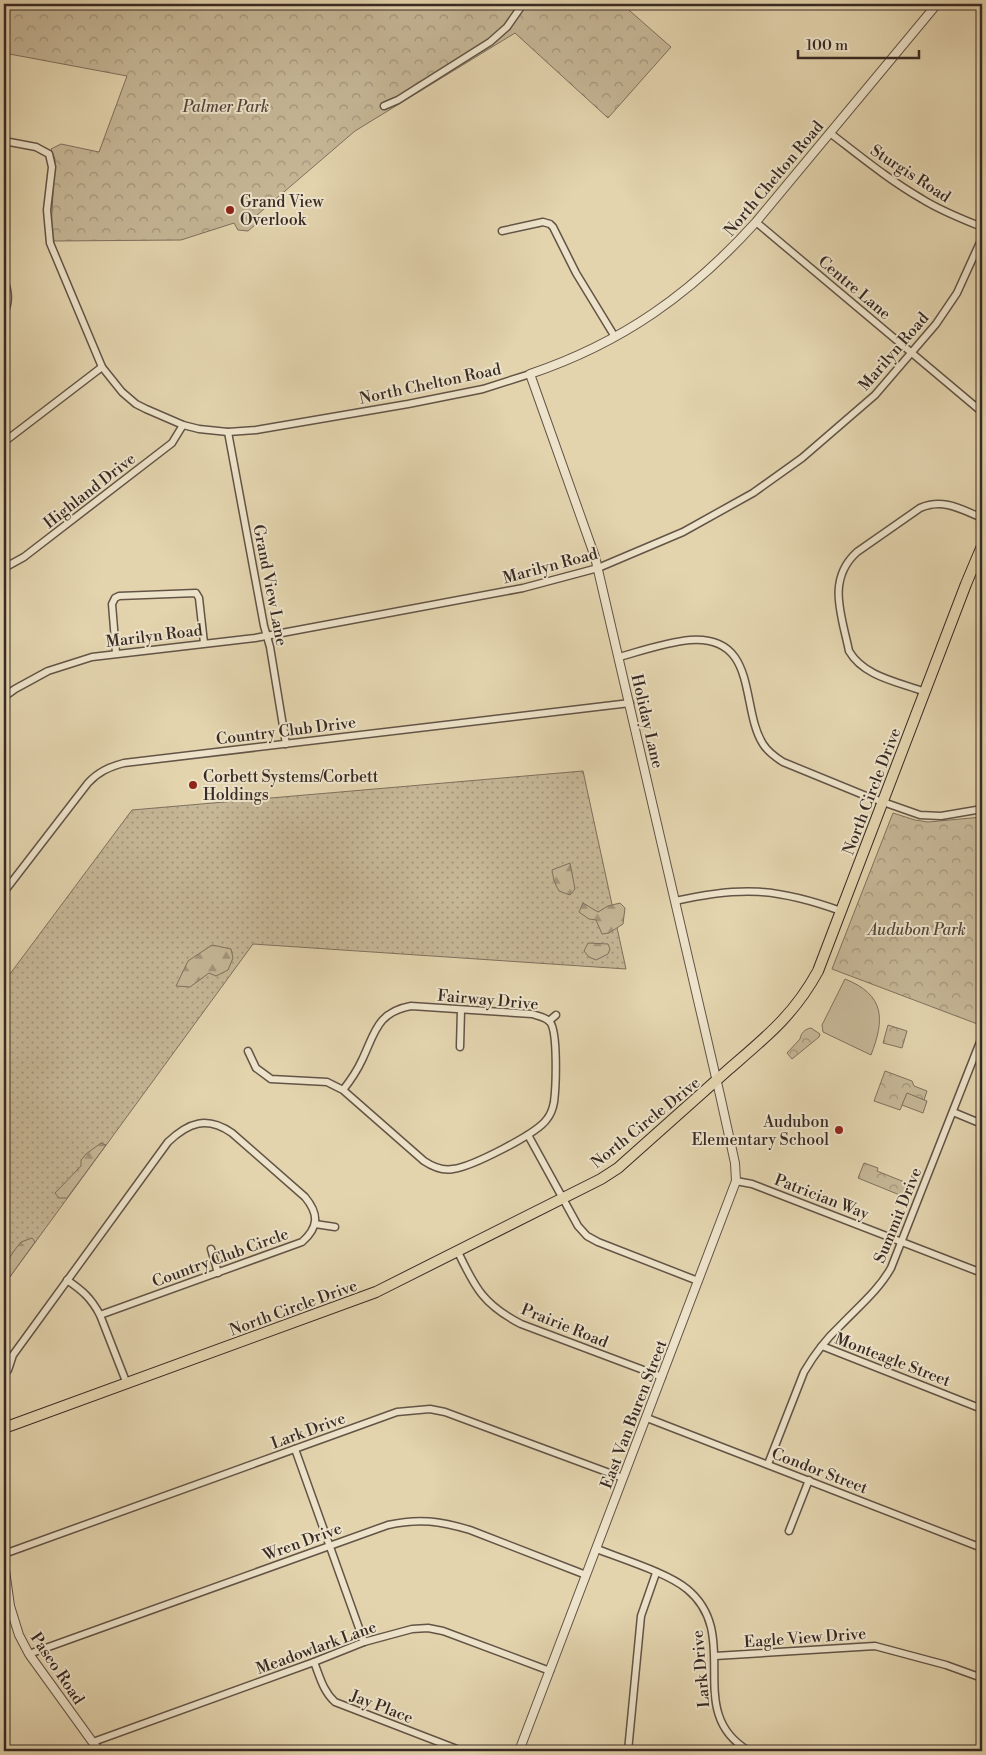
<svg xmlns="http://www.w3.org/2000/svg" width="986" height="1755" font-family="'Libre Bodoni',serif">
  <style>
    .grass { fill: url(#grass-dots); stroke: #7f705e }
    .forest { fill: url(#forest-firs); stroke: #7f705e }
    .park { fill: url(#park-crowns); stroke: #7f705e }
    .pitch { fill: #c6b797; stroke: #7f705e }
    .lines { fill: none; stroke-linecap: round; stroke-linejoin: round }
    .minor-casing { stroke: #635446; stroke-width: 9 }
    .tertiary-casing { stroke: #635446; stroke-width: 10 }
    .primary-casing { stroke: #382a24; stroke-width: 12 }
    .minor { stroke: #ede3ca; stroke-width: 6 }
    .tertiary { stroke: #ede3ca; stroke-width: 8 }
    .primary { stroke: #e3d4ae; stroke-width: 10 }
    .poi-dot { fill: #8f2418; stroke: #ede3ca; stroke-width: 2 }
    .labels { text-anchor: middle; stroke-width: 4; stroke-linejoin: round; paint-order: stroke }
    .park-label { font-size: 16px; font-style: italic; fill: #54463b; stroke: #ede3ca }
    .street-label { font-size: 16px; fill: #382a24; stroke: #ede3ca }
    .poi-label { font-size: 16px; fill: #382a24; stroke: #ede3ca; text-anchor: start }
  </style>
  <defs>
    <pattern id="grass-dots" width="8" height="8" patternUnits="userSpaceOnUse" patternTransform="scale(1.25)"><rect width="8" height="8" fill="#c6b797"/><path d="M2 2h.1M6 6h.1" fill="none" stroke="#a2957b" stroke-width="1.8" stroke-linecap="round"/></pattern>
    <pattern id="forest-firs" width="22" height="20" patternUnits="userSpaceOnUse" patternTransform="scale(1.25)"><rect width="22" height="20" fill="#c6b797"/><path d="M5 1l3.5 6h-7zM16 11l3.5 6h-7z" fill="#a2957b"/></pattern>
    <pattern id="park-crowns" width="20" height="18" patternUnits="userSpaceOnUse" patternTransform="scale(1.25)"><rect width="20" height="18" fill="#c6b797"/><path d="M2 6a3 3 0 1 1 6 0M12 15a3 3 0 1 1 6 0" fill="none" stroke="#a2957b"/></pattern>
  </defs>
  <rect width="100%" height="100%" fill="#e3d4ae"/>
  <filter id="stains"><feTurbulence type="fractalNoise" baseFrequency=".004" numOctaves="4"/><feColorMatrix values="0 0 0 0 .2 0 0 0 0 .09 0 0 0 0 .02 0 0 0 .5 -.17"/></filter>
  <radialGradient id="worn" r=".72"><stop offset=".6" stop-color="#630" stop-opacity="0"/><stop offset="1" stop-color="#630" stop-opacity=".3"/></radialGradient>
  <polygon class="grass" points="583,771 626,969 253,944 4,1285 4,982 132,810"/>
  <g class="forest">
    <polygon points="570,863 575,889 570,895 559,891 554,881 552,870"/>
    <polygon points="583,903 598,912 608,906 620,903 625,908 623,924 609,933 602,934 596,920 589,919 579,912"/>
    <polygon points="588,943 608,944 610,949 608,954 596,960 589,957 584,951"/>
    <polygon points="212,945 231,949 233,958 228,970 216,976 209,973 190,987 176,986 188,961"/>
    <polygon points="101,1143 106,1145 67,1198 59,1198 55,1193 81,1166 81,1160 86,1154"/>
    <polygon points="32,1238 35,1242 9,1278 4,1279 4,1266 14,1251 21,1242"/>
  </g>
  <g class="park">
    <polygon points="4,4 622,4 671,47 608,118 515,33 355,131 257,215 256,224 248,231 238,230 234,223 181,240 54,241 51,229 55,159 51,149 61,144 99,152 127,76 4,53"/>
    <polygon points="893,813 915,820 928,822 982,817 982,1020 980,1025 832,969"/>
    <polygon points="888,1025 907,1031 902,1048 883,1043"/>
    <path d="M811 1028 820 1034 819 1037 792 1059 787 1053 800 1039C801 1033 805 1029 811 1028Z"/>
    <polygon points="885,1071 912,1081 914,1086 927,1091 924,1100 907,1094 900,1110 874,1101"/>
    <polygon points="864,1163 878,1168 877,1171 912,1185 907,1198 858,1178"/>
  </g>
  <g class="pitch">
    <path d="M845 979C885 995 885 1019 871 1055L823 1032 822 1025Z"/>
    <polygon points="907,1093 927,1101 923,1113 902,1105"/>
  </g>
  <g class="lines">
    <g class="minor-casing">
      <g id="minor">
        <polyline points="384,106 398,100 490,42 507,27 523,4"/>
        <path d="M830 133C860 156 889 180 922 199 941 211 962 219 982 227"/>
        <polyline points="4,141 36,147 49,154 52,167 47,210 50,243 102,367 122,392 136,404 146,409 183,425 199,429 228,432 256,430 408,404 483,389 530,374"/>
        <polyline points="756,222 982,412"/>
        <polyline points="502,231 543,222 550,224 553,227 576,273 615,337"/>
        <path d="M4 279C8 291 10 301 4 313"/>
        <polyline points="976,406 982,401"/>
        <polyline points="228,432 264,626 270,647 286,744"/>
        <polyline points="4,442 102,367"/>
        <polyline points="4,568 24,557 172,443 183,425"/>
        <polyline points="116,653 112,604 115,598 119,596 196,593 199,598 204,643"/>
        <path d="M619 657C641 651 667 642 690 640 759 635 740 708 763 744 768 752 775 757 783 762L866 796 920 815 941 816 982 809"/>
        <path d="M925 692C899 682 864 677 849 651 842 616 826 580 857 552L920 508C943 498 961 509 982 518"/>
        <polyline points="4,697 15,689 48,671 92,657 255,638 523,588 598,568 683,532 753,493 802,458 875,395 936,324 957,293 982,238"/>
        <path d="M4 892 88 783C98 772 109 767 124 763L630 703"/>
        <path d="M675 901C741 886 777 888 841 911"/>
        <polyline points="549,1021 556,1015"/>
        <polyline points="460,1047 461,1010"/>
        <path d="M248 1051 256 1068 271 1079 327 1082 343 1090 424 1161C433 1167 442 1171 453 1169 471 1167 537 1134 547 1119 551 1114 553 1108 554 1102 556 1087 558 1032 550 1022 546 1017 538 1016 532 1014L411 1006C377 1012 375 1033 362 1060 357 1071 350 1081 343 1090"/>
        <polyline points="953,1112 982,1124"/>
        <polyline points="528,1135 578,1226 587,1236 598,1242 698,1281"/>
        <polyline points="736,1181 752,1184 982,1273"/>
        <polyline points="315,1224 335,1227"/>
        <polyline points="211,1249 218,1273"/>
        <path d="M458 1252C475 1288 484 1305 521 1324L662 1377"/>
        <path d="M67 1280C83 1291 91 1298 100 1315L127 1384"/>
        <polyline points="822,1346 982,1409"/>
        <path d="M8 1370 13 1355 168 1142C189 1122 207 1116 232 1133L305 1197C319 1214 319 1227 302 1242L100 1315"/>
        <polyline points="647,1418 982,1548"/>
        <polyline points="295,1449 364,1642"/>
        <path d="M768 1464 804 1372C814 1355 826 1339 840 1326 858 1307 878 1291 891 1268L982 1037"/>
        <polyline points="789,1531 809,1480"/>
        <path d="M597 1549C622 1559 668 1573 687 1589 744 1636 682 1712 749 1751"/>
        <polyline points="4,1554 397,1412 430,1409 445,1412 623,1478"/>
        <path d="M29 1654 388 1525C419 1518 440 1521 470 1530L586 1575"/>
        <polyline points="715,1656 875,1646 946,1665 982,1678"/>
        <path d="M314 1662C320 1677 323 1691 335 1702L462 1751"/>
        <polyline points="93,1742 314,1662 364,1642 412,1629 428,1628 443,1631 550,1671"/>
        <polyline points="628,1751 641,1616 656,1573"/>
      </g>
    </g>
    <g class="tertiary-casing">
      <g id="tertiary">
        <polyline points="4,1563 10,1606 19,1635 29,1654 99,1751"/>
        <path d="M519 1751 736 1181 735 1163 720 1095 595 557 530 374C622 343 691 294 756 222L937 4"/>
      </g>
    </g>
    <g class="primary-casing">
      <path id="primary" d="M4 1428 376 1292 601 1179 618 1168C655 1135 692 1102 729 1069 766 1037 794 1015 818 971L966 584 982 546"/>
    </g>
    <use href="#minor" class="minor"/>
    <use href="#tertiary" class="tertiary"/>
    <use href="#primary" class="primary"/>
  </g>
  <g class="poi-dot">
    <circle cx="230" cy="210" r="5"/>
    <circle cx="193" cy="785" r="5"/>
    <circle cx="839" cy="1130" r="5"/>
  </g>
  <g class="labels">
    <g class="park-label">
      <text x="226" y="112">Palmer Park</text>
      <text x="917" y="935">Audubon Park</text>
    </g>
    <g class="street-label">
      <text transform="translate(911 173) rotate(33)" y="6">Sturgis Road</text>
      <text transform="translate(773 178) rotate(-50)" y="6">North Chelton Road</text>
      <text transform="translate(855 287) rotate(40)" y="6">Centre Lane</text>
      <text transform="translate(893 351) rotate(-49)" y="6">Marilyn Road</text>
      <text transform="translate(430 383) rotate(-12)" y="6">North Chelton Road</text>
      <text transform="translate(89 490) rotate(-38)" y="6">Highland Drive</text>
      <text transform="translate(550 565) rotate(-15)" y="6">Marilyn Road</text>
      <text transform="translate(271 585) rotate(79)" y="6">Grand View Lane</text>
      <text transform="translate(154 635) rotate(-7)" y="6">Marilyn Road</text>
      <text transform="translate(648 721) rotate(77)" y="6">Holiday Lane</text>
      <text transform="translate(286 730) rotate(-7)" y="6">Country Club Drive</text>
      <text transform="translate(871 791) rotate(-69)" y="6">North Circle Drive</text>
      <text transform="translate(488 999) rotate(5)" y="6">Fairway Drive</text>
      <text transform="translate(645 1122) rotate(-39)" y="6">North Circle Drive</text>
      <text transform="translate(822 1196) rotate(21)" y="6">Patrician Way</text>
      <text transform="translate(897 1215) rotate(-68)" y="6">Summit Drive</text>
      <text transform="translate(220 1257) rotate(-20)" y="6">Country Club Circle</text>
      <text transform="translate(293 1307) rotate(-20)" y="6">North Circle Drive</text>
      <text transform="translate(565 1325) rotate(22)" y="6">Prairie Road</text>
      <text transform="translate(893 1359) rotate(21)" y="6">Monteagle Street</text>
      <text transform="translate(633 1414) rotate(-69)" y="6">East Van Buren Street</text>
      <text transform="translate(308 1430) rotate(-20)" y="6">Lark Drive</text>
      <text transform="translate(820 1470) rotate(21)" y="6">Condor Street</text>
      <text transform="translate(302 1541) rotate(-20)" y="6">Wren Drive</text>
      <text transform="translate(805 1637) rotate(-4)" y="6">Eagle View Drive</text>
      <text transform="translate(316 1647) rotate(-20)" y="6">Meadowlark Lane</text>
      <text transform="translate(58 1668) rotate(56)" y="6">Paseo Road</text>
      <text transform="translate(700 1669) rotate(-95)" y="6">Lark Drive</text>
      <text transform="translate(382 1706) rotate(21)" y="6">Jay Place</text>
    </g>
    <g class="poi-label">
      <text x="240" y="207">Grand View<tspan x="240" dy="18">Overlook</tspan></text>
      <text x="203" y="782">Corbett Systems/Corbett<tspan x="203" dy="18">Holdings</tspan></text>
      <text x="829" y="1127" text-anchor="end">Audubon<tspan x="829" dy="18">Elementary School</tspan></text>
    </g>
  </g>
  <rect width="986" height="1755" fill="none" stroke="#e3d4ae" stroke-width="20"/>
  <rect x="5" y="5" width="976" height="1745" fill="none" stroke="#382a24" stroke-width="2.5"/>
  <rect x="10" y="10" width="966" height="1735" fill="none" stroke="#382a24"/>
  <path d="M798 50v8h121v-8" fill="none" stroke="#382a24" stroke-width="2.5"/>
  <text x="806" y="50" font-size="15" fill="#382a24" stroke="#ede3ca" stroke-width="4" paint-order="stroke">100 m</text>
  <rect width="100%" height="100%" filter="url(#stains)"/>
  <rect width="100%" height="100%" fill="url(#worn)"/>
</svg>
